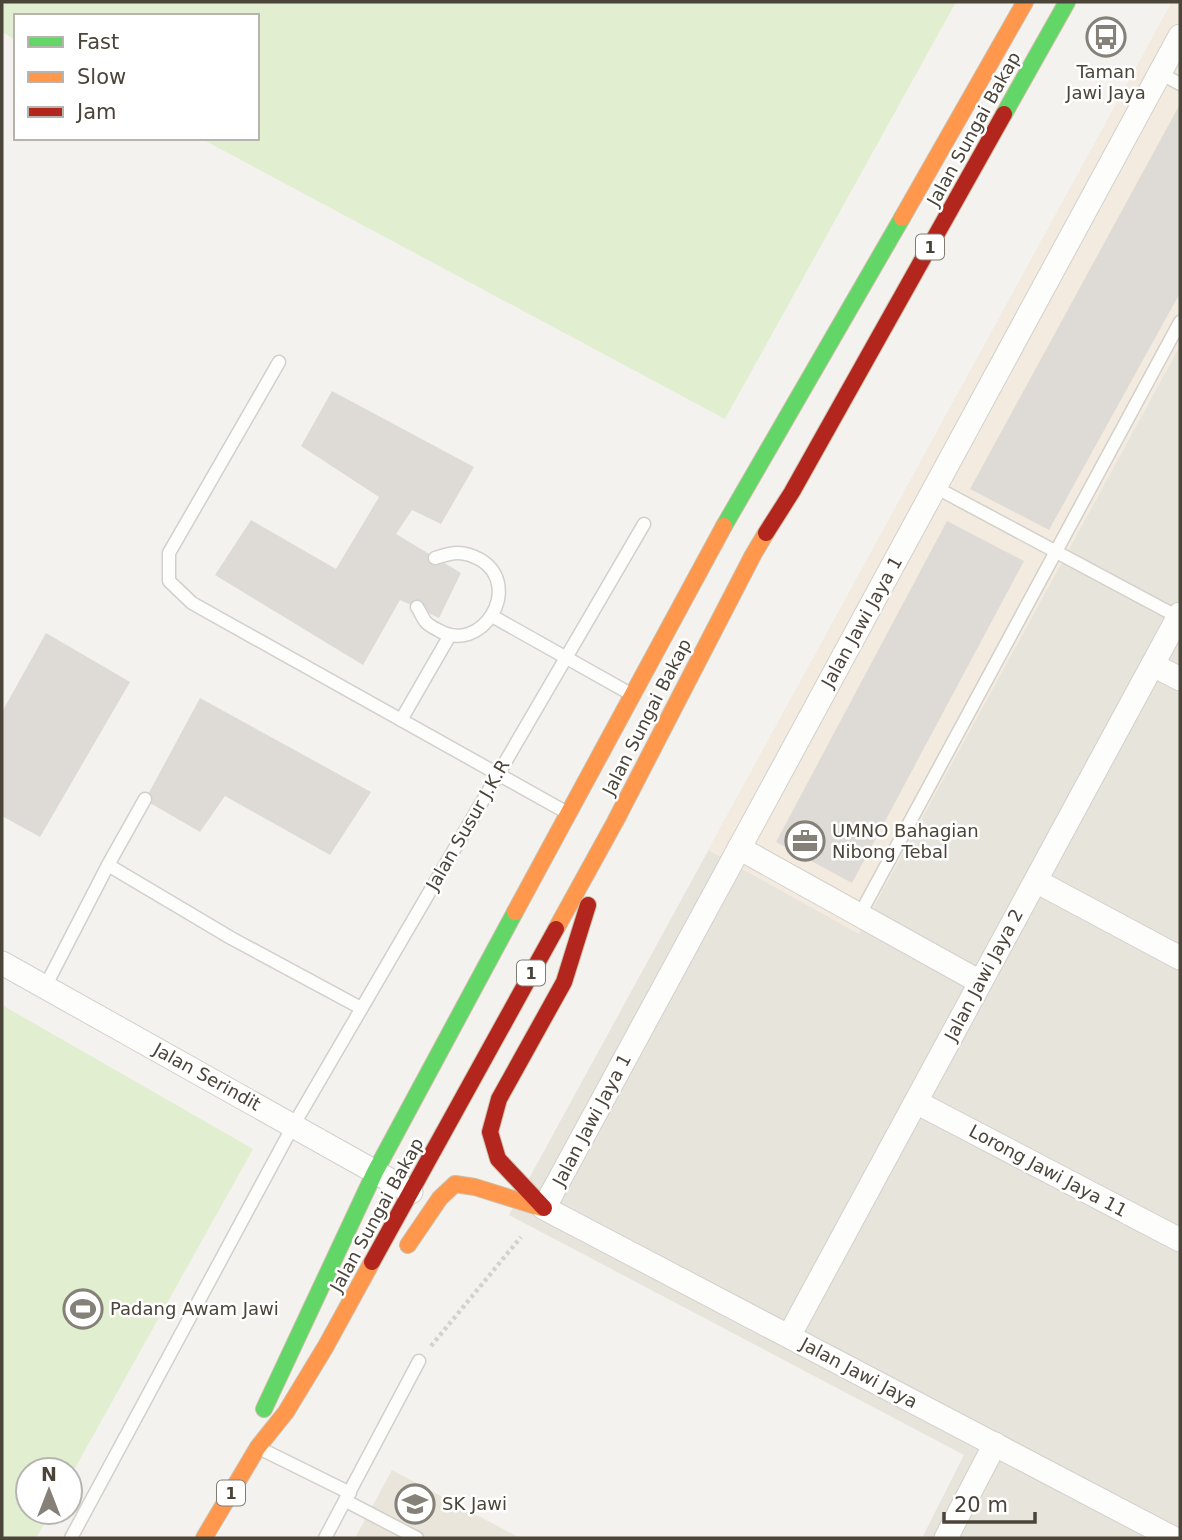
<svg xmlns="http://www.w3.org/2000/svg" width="1182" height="1540" font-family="'DejaVu Sans',sans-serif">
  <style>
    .residential { fill: #e7e4dc }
    .commercial { fill: #f3ebdf }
    .education { fill: #eae5da }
    .green { fill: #e1eecf }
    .building { fill: #dedbd6 }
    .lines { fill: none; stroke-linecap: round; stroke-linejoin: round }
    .lane-casing { stroke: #d2d0cb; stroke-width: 15 }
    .street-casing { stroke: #d2d0cb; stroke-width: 25 }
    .fast-casing { stroke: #ccbfa9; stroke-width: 18 }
    .slow-casing { stroke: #ccbfa9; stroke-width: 18 }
    .jam-casing { stroke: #ccbfa9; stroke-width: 18 }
    .path { stroke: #d3d2cc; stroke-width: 4.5; stroke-dasharray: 3.5 3.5; stroke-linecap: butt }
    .lane { stroke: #fdfdfc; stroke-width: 12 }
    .street { stroke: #fdfdfc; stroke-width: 23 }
    .fast { stroke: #63d668; stroke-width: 16 }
    .slow { stroke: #ff974d; stroke-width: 16 }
    .jam { stroke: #b3261e; stroke-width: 16 }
    .labels { text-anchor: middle; stroke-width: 5; stroke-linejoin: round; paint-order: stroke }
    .shield { fill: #fff; stroke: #817c74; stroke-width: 2 }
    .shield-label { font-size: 16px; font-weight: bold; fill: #4b4439 }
    .poi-label { font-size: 18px; fill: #4b4439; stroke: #fff; text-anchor: start }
    .street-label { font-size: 18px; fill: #4b4439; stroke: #fff }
  </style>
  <rect width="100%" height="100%" fill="#f4f2ee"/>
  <polygon class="residential" points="1172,2 1180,2 1180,1538 922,1538 964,1455 509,1215"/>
  <polygon class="commercial" points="1172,2 1180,2 1180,346 859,934 708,850"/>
  <polygon class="education" points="392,1470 520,1538 355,1538"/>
  <g class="green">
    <polygon points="2,2 956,2 725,419 200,138 257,138 257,16 16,16 16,40 2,32"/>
    <polygon points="2,1005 253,1149 70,1477 70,1470 28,1470 28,1512 51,1512 36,1538 2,1538"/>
  </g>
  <g class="building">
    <polygon points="1180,104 1180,293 1049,530 970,489"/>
    <polygon points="332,391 474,467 441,524 412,510 396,534 461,573 439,618 400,600 363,665 215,575 251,520 336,569 379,497 301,446"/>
    <polygon points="947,521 1024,561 852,883 776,842"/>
    <polygon points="46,633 130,682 40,837 2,816 2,712"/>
    <polygon points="200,698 371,792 330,855 225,796 200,832 145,800"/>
  </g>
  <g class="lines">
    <g class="lane-casing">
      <g id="lane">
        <polyline points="1160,73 1180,84"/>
        <polyline points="279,362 169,553 169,581 192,603 564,811"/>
        <polyline points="935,487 1178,617"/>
        <path d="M417 607C420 611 422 617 425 621 428 625 434 628 438 630 481 656 524 587 481 560 463 550 453 552 435 558"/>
        <polyline points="492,616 629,693"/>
        <polyline points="401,720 450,635"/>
        <polyline points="108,865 231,938 361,1008"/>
        <polyline points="859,916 1180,322"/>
        <polyline points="45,987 108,865 145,799"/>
        <polyline points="263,1450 350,1493"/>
        <polyline points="346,1501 417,1538"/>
        <polyline points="71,1538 293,1126 644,524"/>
        <polyline points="325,1538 419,1361"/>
      </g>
    </g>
    <g class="street-casing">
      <g id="street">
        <polyline points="1153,665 1180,679"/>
        <polyline points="739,848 980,982"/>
        <polyline points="1036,881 1180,958"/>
        <polyline points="2,963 411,1192"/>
        <polyline points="916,1102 1180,1240"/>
        <polyline points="789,1336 1180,614"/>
        <polyline points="946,1538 995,1444"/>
        <polyline points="1173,1538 544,1208 1180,36"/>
      </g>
    </g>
    <g class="fast-casing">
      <g id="fast">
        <polyline points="1004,114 1067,2"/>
        <polyline points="724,526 902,218"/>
        <polyline points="264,1409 375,1172 515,912"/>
      </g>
    </g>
    <g class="slow-casing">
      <g id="slow">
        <polyline points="902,218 1025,2"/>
        <polyline points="515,912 724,526"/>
        <polyline points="556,929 615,822 753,555 766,533"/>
        <polyline points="408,1245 440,1198 455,1184 475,1187 542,1208"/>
        <polyline points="204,1538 258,1447 286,1412 326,1346 372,1262"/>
      </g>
    </g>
    <g class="jam-casing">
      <g id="jam">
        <polyline points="766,533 792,492 1004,114"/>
        <polyline points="544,1208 498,1159 490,1132 499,1099 564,982 588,905"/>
        <polyline points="372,1262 556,929"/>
      </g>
    </g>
    <polyline class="path" points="431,1346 521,1237"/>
    <use href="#lane" class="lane"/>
    <use href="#street" class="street"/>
    <use href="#fast" class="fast"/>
    <use href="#slow" class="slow"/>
    <use href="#jam" class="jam"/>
  </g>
  <defs>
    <g id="bus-ring" transform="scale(2.0125)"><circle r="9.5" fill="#fff" stroke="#868178" stroke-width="1.5"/><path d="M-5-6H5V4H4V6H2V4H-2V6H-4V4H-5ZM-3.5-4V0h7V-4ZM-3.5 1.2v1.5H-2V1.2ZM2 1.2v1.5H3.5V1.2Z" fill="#868178"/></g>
    <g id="office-ring" transform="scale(2.0125)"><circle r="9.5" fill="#fff" stroke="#868178" stroke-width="1.5"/><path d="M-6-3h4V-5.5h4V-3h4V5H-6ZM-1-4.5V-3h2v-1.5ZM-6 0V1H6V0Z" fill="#868178"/></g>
    <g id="stadium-ring" transform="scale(2.0125)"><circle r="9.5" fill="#fff" stroke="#868178" stroke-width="1.5"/><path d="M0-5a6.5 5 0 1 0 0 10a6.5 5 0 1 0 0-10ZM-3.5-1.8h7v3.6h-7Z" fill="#868178"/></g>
    <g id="school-ring" transform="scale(2.0125)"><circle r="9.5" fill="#fff" stroke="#868178" stroke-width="1.5"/><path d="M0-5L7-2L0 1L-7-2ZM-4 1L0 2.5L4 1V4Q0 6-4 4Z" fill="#868178"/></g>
  </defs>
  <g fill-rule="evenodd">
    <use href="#bus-ring" x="1106" y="37"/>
    <use href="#office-ring" x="805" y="841"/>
    <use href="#stadium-ring" x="83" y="1309"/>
    <use href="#school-ring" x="415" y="1504"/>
  </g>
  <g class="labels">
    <g class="shield">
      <rect x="916" y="234.5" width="28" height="25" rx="5"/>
      <rect x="517" y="960.5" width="28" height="25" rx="5"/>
      <rect x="217" y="1480.5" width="28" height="25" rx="5"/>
    </g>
    <g class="shield-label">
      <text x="930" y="253">1</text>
      <text x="531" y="979">1</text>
      <text x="231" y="1499">1</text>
    </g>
    <g class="poi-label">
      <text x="1106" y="78" text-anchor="middle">Taman<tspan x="1106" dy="21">Jawi Jaya</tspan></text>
      <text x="832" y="837">UMNO Bahagian<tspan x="832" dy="21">Nibong Tebal</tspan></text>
      <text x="110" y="1315">Padang Awam Jawi</text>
      <text x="442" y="1510">SK Jawi</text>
    </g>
    <g class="street-label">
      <text transform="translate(974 129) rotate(-61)" y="6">Jalan Sungai Bakap</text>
      <text transform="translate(862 622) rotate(-61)" y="6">Jalan Jawi Jaya 1</text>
      <text transform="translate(647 717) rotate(-63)" y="6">Jalan Sungai Bakap</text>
      <text transform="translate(468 825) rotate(-60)" y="6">Jalan Susur J.K.R</text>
      <text transform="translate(984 975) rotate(-62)" y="6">Jalan Jawi Jaya 2</text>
      <text transform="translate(207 1077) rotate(29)" y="6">Jalan Serindit</text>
      <text transform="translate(592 1120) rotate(-62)" y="6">Jalan Jawi Jaya 1</text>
      <text transform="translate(1048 1171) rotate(28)" y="6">Lorong Jawi Jaya 11</text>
      <text transform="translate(377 1215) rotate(-61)" y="6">Jalan Sungai Bakap</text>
      <text transform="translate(859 1373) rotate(28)" y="6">Jalan Jawi Jaya</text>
    </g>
  </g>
  <rect width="1182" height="1540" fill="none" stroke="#4b4439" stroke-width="7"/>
  <rect x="14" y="14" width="245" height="126" fill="#ffffff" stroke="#b7b4b0" stroke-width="2"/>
  <rect x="28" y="37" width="35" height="10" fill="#63d668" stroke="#b7b4b0" stroke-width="2"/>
  <text x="77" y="49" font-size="21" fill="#4b4439">Fast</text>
  <rect x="28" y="72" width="35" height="10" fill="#ff974d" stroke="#b7b4b0" stroke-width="2"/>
  <text x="77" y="84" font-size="21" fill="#4b4439">Slow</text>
  <rect x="28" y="107" width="35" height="10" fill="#b3261e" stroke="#b7b4b0" stroke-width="2"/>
  <text x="77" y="119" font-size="21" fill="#4b4439">Jam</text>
  <g transform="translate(49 1491)"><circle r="33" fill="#ffffff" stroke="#b7b4b0" stroke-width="2"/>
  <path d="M0-5L12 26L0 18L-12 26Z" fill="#868178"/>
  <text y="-10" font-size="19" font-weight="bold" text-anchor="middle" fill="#4b4439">N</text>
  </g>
  <path d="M944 1512v10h91v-10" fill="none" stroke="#4b4439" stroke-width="3.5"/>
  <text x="954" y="1512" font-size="21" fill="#4b4439" stroke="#ffffff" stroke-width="5" paint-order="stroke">20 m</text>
</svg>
